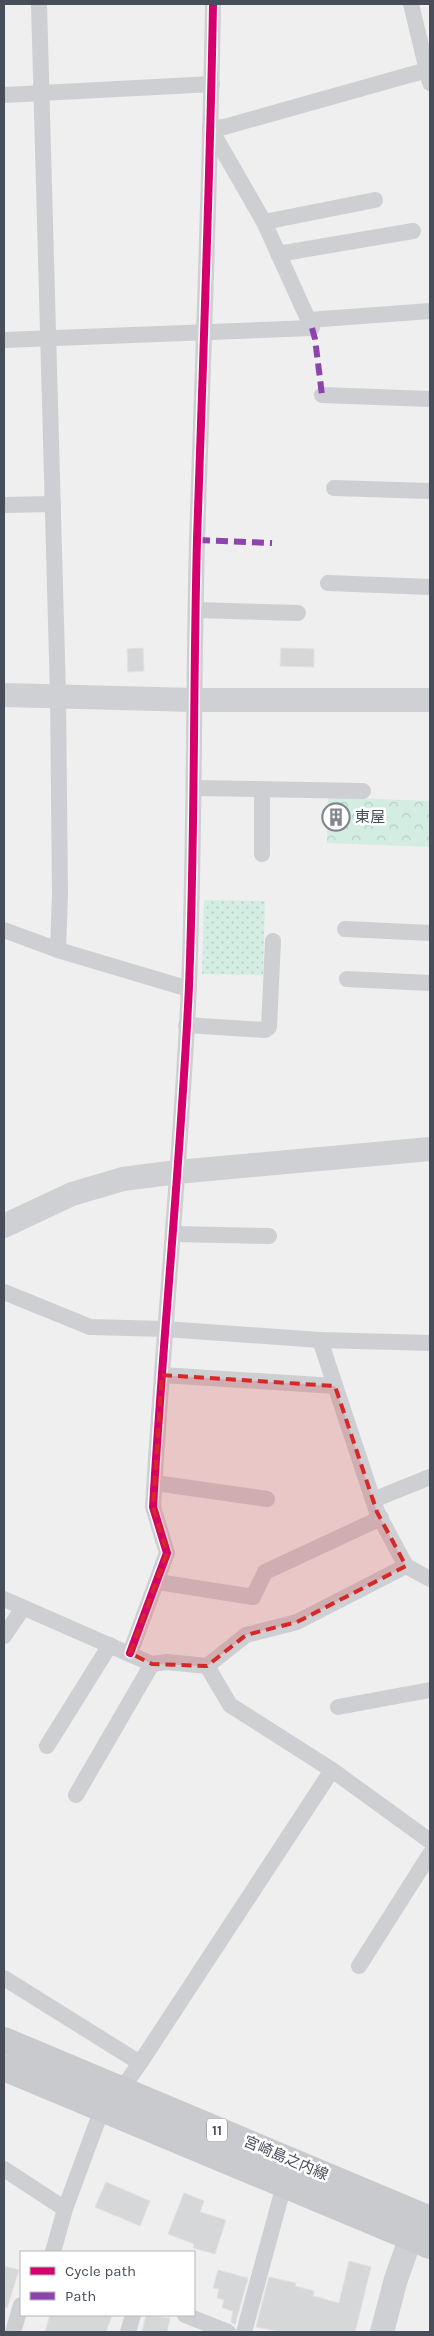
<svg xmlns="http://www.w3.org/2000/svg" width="434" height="2336" font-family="Karla,'Noto Sans JP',sans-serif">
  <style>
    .grass { fill: url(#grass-dots) }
    .forest { fill: url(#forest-crowns) }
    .building { fill: #d6d7d9; stroke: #e0e1e2 }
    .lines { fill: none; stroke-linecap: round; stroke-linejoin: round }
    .street { stroke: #cdcfd2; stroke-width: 16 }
    .secondary { stroke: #ced0d3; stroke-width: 24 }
    .primary { stroke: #c8cace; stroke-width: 26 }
    .quiet { stroke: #8e44ad; stroke-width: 6; stroke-dasharray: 12 6; stroke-linecap: butt }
    .cycleway-casing { stroke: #fff; stroke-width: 11 }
    .cycleway { stroke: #d6006c; stroke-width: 8 }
    .marked { fill: #d62828; fill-opacity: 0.2; stroke: #d62828; stroke-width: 4; stroke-dasharray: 10 6; stroke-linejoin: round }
    .labels { text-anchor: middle; stroke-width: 5; stroke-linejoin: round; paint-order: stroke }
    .shield { fill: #fff; stroke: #7e838c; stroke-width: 1 }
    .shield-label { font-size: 14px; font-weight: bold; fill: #474e5a }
    .poi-label { font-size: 15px; fill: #474e5a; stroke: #fff; text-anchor: start }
    .street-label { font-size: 15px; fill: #474e5a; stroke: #fff }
  </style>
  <defs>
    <pattern id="grass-dots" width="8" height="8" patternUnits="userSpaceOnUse" patternTransform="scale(1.25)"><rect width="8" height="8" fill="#d4ede2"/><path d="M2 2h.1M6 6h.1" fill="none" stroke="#b7cdc4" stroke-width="1.8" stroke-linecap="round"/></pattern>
    <pattern id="forest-crowns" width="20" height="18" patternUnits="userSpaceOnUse" patternTransform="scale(1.25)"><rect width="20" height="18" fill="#d4ede2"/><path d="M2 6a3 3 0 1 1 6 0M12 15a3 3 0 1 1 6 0" fill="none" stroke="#b7cdc4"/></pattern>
  </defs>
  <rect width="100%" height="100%" fill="#efefef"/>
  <polygon class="grass" points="204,900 265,901 263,975 202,974"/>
  <polygon class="forest" points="328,797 430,801 430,847 327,843"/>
  <g class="building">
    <polygon points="143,648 144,671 128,672 127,649"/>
    <polygon points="281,648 314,649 314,667 280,666"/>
    <polygon points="106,2182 150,2201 140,2226 95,2207"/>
    <polygon points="184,2193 204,2201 200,2212 226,2220 215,2254 193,2248 194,2244 168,2234"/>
    <polygon points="349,2261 371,2267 355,2332 281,2332 256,2327 269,2277 296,2283 295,2286 314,2291 313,2296 339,2303"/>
    <polygon points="4,2266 19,2270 7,2308 4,2307"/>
    <polygon points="218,2270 248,2278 235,2325 231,2322 233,2311 222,2308 224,2300 217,2298 219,2289 213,2288"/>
    <polygon points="50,2315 112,2315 106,2332 45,2332"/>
    <polygon points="146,2315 170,2318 167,2332 142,2332"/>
  </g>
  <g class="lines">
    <g class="street">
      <polyline points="39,4 58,695 60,894 58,950"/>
      <polyline points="411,4 430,83"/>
      <polyline points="4,95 212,84"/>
      <polyline points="210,128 224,127 427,70"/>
      <polyline points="264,222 375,200"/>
      <polyline points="278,254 413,231"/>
      <polyline points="308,320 430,311"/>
      <polyline points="4,340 312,328 264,222 210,128"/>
      <polyline points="322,395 430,399"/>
      <polyline points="334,488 430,491"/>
      <polyline points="4,505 53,504"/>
      <polyline points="328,583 430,587"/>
      <polyline points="196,610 298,613"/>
      <polyline points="195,788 363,791"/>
      <polyline points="262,789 262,854"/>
      <polyline points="345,929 430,933"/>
      <polyline points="4,930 58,950 189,989"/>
      <polyline points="347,979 430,983"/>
      <polyline points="186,1025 265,1030 269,1027 273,941"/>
      <polyline points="173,1234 269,1236"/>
      <polyline points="4,1292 90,1327 165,1329 320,1340 430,1343"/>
      <polyline points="320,1340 377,1512 406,1566 430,1579"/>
      <polyline points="162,1375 335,1386"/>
      <polyline points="155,1483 267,1499"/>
      <polyline points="373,1500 430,1477"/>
      <polyline points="158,1582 253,1597 265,1572 381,1518"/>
      <polyline points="4,1599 152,1664 167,1662 207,1666 246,1635 297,1622 406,1566"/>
      <polyline points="4,1636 23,1608"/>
      <path d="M130 1653 167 1553 153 1507C163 1333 181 1160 189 986 195 838 193 689 197 540 203 361 210 183 213 4"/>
      <polyline points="207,1666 230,1705 332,1770 430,1841"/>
      <polyline points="338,1707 430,1690"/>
      <polyline points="47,1746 110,1645"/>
      <polyline points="76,1795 152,1664"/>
      <polyline points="359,1966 430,1854"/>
      <polyline points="4,1978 140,2063"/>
      <polyline points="4,2169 65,2209"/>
      <polyline points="53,2252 65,2209 102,2109 121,2090 140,2063 332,1770"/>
      <polyline points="185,2315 228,2332"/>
      <polyline points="13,2332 21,2305"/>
      <polyline points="128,2332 133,2315"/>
      <polyline points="244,2332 284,2185"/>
    </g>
    <g class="secondary">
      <polyline points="4,695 194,700 430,700"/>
      <polyline points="4,1226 72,1194 123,1179 177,1172 430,1149"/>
      <polyline points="382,2332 396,2279 417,2220"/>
    </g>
    <g class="primary">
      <polyline points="4,2040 430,2219"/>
      <polyline points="4,2068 430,2246"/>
    </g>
    <g class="quiet">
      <polyline points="312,328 315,339 322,395"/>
      <polyline points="198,540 272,543"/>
    </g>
    <g class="cycleway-casing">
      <path id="cycleway" d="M130 1653 167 1553 153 1507C163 1333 181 1160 189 986 195 838 193 689 197 540 203 361 210 183 213 4"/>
    </g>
    <use href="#cycleway" class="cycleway"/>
  </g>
  <path class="marked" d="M162 1375 335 1386 377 1512 406 1566 297 1622 246 1635 207 1666 152 1664 130 1653 167 1553 153 1507Z"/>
  <defs>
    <g id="building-ring" transform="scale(1.4375)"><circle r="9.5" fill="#fff" stroke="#82868e" stroke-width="1.5"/><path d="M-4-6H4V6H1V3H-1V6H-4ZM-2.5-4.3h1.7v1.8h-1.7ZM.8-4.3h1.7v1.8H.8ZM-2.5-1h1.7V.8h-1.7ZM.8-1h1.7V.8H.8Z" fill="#82868e"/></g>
  </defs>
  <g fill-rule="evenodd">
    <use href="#building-ring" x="336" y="817"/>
  </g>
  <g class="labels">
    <rect class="shield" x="207" y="2118.5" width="20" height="23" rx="4"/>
    <g class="shield-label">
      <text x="217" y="2135">11</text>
    </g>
    <g class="poi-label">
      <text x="355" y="822">東屋</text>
    </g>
    <g class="street-label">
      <text transform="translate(286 2158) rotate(23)" y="5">宮崎島之内線</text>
    </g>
  </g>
  <rect width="434" height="2336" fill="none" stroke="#474e5a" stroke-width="10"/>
  <rect x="20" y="2251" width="175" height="65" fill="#ffffff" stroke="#b5b8bd"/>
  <rect x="30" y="2267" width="25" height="8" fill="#d6006c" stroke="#b5b8bd"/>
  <text x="65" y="2276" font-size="15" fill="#474e5a">Cycle path</text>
  <rect x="30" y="2292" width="25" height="8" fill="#8e44ad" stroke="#b5b8bd"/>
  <text x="65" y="2301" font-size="15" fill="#474e5a">Path</text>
</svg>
